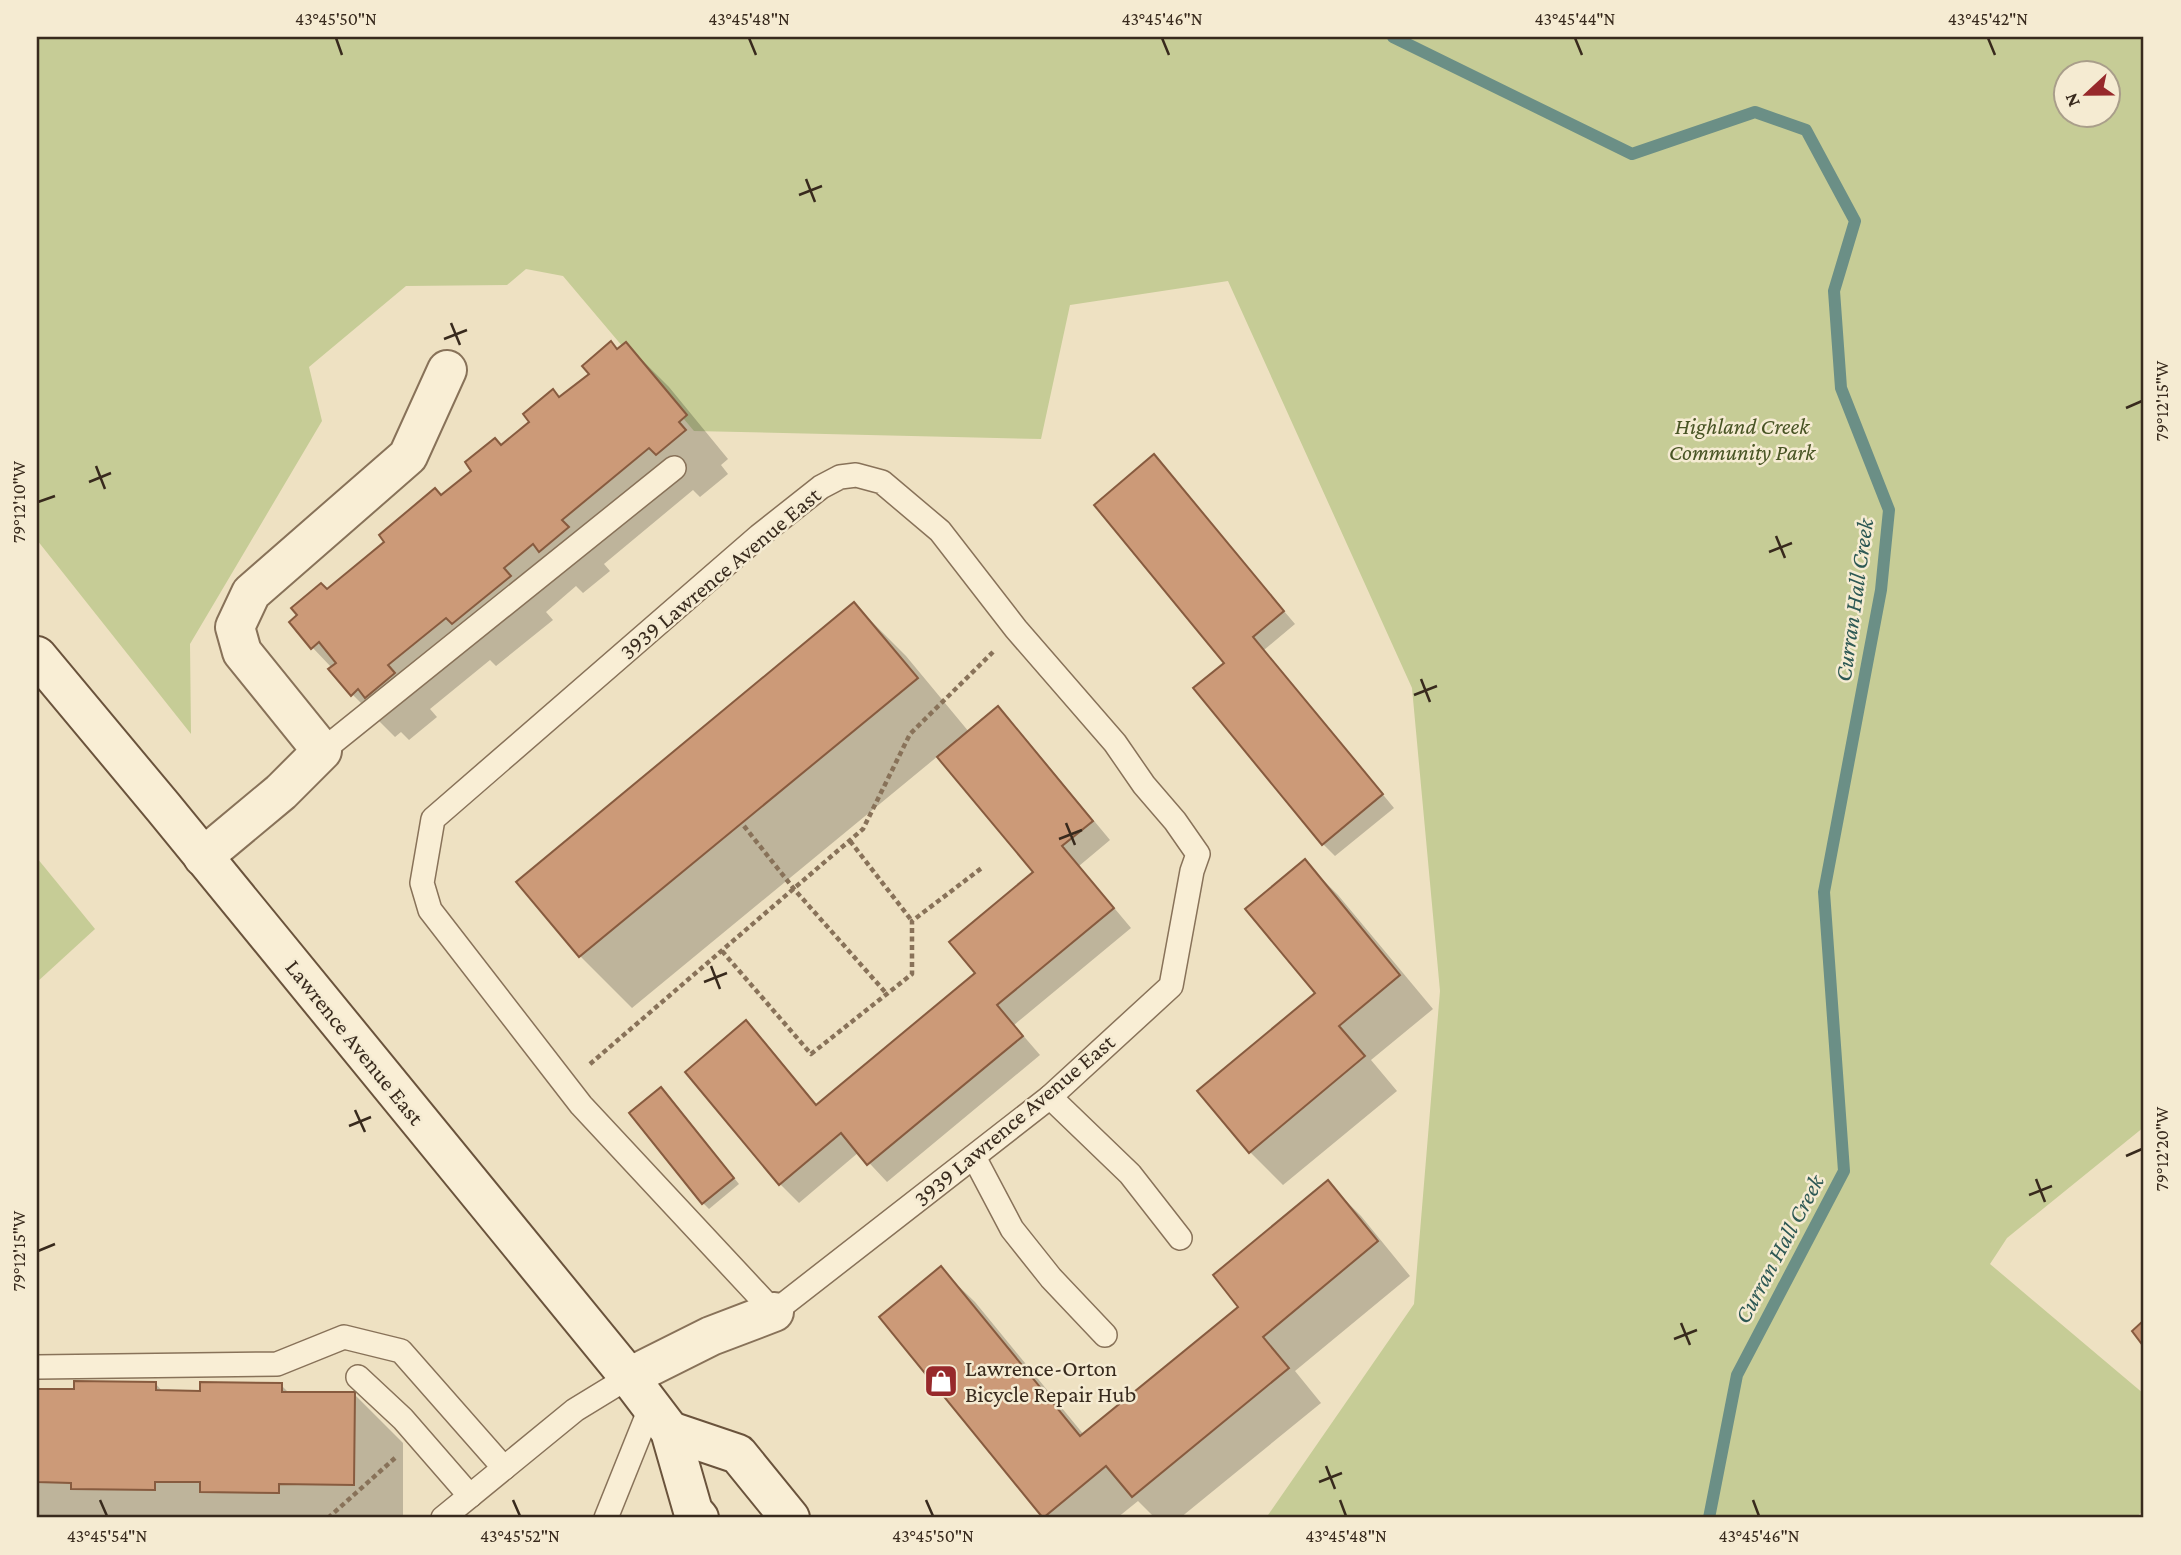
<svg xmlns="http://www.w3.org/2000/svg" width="2181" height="1555" font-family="'Crimson Pro',serif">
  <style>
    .green { fill: #c6cc96; fill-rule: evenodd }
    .shadow { fill: #0003 }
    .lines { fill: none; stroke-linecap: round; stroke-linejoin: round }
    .stream { stroke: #6b8f86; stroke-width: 12 }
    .building { fill: #cc9a78; stroke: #875b3f; stroke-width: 2 }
    .lane-casing { stroke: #887259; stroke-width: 26 }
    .street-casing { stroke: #887259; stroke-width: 42 }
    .secondary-casing { stroke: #6a533c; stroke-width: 42 }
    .path { stroke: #887259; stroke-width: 4.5; stroke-dasharray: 5 3.5; stroke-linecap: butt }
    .lane { stroke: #f9eed5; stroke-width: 23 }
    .street { stroke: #f9eed5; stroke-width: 38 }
    .secondary { stroke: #f9eed5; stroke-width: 38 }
    .ticks { fill: none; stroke: #382a1d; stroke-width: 2.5 }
    .labels { text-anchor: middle; stroke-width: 5; stroke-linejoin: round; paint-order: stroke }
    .park-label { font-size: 23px; font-style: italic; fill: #485424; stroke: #f5ebd2 }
    .street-label { font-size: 23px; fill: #382a1d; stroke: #f5ebd2 }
    .poi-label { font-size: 23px; fill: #382a1d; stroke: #f5ebd2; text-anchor: start }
    .water-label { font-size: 24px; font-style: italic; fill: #2d5854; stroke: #f5ebd2 }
    .neatline { fill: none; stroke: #382a1d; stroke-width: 2.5 }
    .ticks-label { font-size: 18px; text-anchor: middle; fill: #382a1d }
  </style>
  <rect width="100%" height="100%" fill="#eee1c2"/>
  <g class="green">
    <path d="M37 37H2144V1127L2007 1238 1990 1264 2144 1394V1509L2136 1518H1266L1414 1304 1440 991 1412 688 1228 281 1070 305 1041 439 694 431 563 276 526 269 507 285 406 286 309 367 322 421 190 644 191 734 37 540ZM2066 74H2108V116H2066Z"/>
    <polygon points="37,858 95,929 37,982"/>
  </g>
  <g class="shadow">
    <polygon points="626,344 669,387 728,459 721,465 728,474 700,497 693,490 604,564 610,571 583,593 576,586 546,612 553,620 496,666 490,660 430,709 437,717 409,740 401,732 395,737 352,694 332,668 312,647 327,591"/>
    <polygon points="1154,457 1295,624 1264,650 1394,808 1335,856 1323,844 1226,663"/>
    <polygon points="854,604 906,656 969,732 998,708 1016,727 1110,840 1079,866 1131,928 1014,1025 1040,1055 887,1182 859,1152 799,1203 780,1184 687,1072 746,1023 764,1041 817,1106 978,973 1036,873 938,756 632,1008 580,956 518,882"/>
    <polygon points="1305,862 1338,895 1433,1009 1371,1060 1397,1091 1283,1185 1250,1152 1317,993"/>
    <polygon points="667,1095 739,1184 709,1209 703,1203"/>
    <polygon points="1328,1183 1361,1216 1410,1276 1295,1371 1321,1403 1180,1518 1155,1518 1138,1501 1117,1518 1046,1518 882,1318 941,1269 975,1302 1084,1435 1240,1307"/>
    <polygon points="155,1383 163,1392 202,1392 281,1385 290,1394 354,1394 403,1443 403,1518 37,1518 37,1387 40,1391 76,1391"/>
  </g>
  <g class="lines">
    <polyline class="stream" points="1393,37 1632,154 1755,112 1806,130 1855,221 1834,291 1841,388 1889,510 1881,590 1824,892 1844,1171 1737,1375 1709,1518"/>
  </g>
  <g class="building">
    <polygon points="611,341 617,349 626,342 687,415 679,422 686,430 656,455 649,448 562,520 569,527 539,552 533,544 504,568 511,576 452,624 446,618 388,665 395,673 365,698 358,689 351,696 328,669 336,663 319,642 311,649 289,622 297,615 291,608 321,583 327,589 384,542 379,535 435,488 441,495 471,471 465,462 495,438 501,445 529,422 523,414 553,389 559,397 589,374 582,366"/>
    <polygon points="1154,454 1284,611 1253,637 1383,794 1322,845 1193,688 1224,663 1094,505"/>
    <polygon points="854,602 918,678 579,957 516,882"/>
    <polygon points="998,706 1093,821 1062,846 1114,908 997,1005 1023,1036 867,1165 841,1133 779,1185 685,1072 746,1020 816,1105 975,973 949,942 1033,872 937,757"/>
    <polygon points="1305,859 1400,975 1339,1026 1365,1056 1249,1153 1197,1091 1315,993 1245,909"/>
    <polygon points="661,1087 734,1178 702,1204 629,1113"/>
    <polygon points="1328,1180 1378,1241 1263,1337 1289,1368 1132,1497 1106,1466 1043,1518 879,1317 941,1266 1080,1436 1238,1307 1213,1275"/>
    <polygon points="2144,1320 2144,1347 2132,1331"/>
    <polygon points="74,1381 156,1382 156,1390 200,1391 200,1382 282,1383 282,1392 355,1392 354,1485 279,1484 279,1493 200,1492 200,1482 155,1482 155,1490 71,1489 71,1483 37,1482 37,1389 74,1389"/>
  </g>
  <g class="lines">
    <g class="lane-casing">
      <g id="lane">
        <polygon points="856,475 882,482 940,531 1016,629 1115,743 1144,785 1175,821 1198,854 1192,871 1171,986 1050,1097 774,1312 581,1105 430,910 422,883 433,819 759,536 821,487 840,477"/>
        <polyline points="322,751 674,468"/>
        <polyline points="1050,1097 1130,1174 1180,1238"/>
        <polyline points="974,1157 1012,1229 1051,1278 1105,1335"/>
        <polyline points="37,1367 277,1364 344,1337 401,1351 504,1468"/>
        <polyline points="358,1377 403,1419 470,1496"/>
        <polyline points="443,1518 575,1410 629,1377"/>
        <polyline points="606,1518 651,1406"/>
      </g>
    </g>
    <g class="street-casing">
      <g id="street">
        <polyline points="203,857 281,792 322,751 242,652 235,627 251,593 408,456 447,370"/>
        <polyline points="629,1377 711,1336 774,1312"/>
      </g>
    </g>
    <g class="secondary-casing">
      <g id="secondary">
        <polyline points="37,656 163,807 629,1377 670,1431 693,1511 699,1518"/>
        <polyline points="670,1431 738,1454 790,1518"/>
      </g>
    </g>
    <g class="path">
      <polyline points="744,826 794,889 886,993"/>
      <polyline points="850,841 912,921"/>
      <polyline points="722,951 811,1054 912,974 912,921 983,867"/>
      <polyline points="590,1064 863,829 910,734 993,652"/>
      <polyline points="328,1518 395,1458"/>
    </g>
    <use href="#lane" class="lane"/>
    <use href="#street" class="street"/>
    <use href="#secondary" class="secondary"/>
  </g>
  <path class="ticks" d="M336 38 342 55M749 38 756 55M1162 38 1169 55M1575 38 1582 55M1988 38 1995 55M806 179 815 202M799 195 822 186M451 323 460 345M444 339 467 330M2126 408 2142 401M96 466 105 489M89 482 111 473M38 502 55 496M1776 536 1785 558M1769 552 1792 543M1421 679 1430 702M1414 695 1437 686M1066 823 1075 845M1059 839 1082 830M711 966 720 989M704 982 727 973M355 1110 365 1132M349 1126 371 1117M2126 1156 2142 1149M2036 1179 2045 1202M2029 1195 2052 1186M38 1251 55 1244M1681 1323 1690 1345M1674 1339 1697 1330M1326 1466 1335 1489M1319 1482 1342 1473M100 1500 107 1516M513 1500 520 1516M926 1500 933 1516M1340 1500 1346 1516M1753 1500 1759 1516"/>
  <defs>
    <g id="shop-square" transform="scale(1.75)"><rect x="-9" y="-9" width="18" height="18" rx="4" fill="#97292b" stroke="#f5ebd2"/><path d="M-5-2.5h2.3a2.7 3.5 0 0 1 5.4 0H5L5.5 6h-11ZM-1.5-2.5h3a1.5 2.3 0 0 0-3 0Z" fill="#fff"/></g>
  </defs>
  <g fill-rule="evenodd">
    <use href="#shop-square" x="941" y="1381"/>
  </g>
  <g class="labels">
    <g class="park-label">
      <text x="1742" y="434">Highland Creek<tspan x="1742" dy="26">Community Park</tspan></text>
    </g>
    <g class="street-label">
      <text transform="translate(720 573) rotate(-40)" y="8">3939 Lawrence Avenue East</text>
      <text transform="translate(355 1042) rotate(51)" y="8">Lawrence Avenue East</text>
      <text transform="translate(1014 1120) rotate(-40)" y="8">3939 Lawrence Avenue East</text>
    </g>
    <g class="poi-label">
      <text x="965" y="1376">Lawrence-Orton<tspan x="965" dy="26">Bicycle Repair Hub</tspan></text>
    </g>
    <g class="water-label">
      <text transform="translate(1854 600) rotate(-82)" y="8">Curran Hall Creek</text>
      <text transform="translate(1779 1249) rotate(-62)" y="8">Curran Hall Creek</text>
    </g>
  </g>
  <rect width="2181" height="1555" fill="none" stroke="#f5ebd2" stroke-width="77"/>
  <g transform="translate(2087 94) rotate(248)"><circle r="33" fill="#f5ebd2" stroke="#a99e8a" stroke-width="2"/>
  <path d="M0-5L12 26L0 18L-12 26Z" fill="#97292b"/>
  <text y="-10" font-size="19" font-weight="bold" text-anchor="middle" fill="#382a1d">N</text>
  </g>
  <rect x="38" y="38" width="2104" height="1478" class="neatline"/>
  <g class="ticks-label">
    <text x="336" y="25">43°45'50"N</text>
    <text x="749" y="25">43°45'48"N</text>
    <text x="1162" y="25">43°45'46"N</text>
    <text x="1575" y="25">43°45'44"N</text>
    <text x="1988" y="25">43°45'42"N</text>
    <text transform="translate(2162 401) rotate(-90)" y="6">79°12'15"W</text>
    <text transform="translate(19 502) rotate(-90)" y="6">79°12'10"W</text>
    <text transform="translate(2162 1149) rotate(-90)" y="6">79°12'20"W</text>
    <text transform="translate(19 1251) rotate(-90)" y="6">79°12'15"W</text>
    <text x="107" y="1542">43°45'54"N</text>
    <text x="520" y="1542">43°45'52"N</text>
    <text x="933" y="1542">43°45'50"N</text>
    <text x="1346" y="1542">43°45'48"N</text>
    <text x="1759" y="1542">43°45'46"N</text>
  </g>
</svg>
